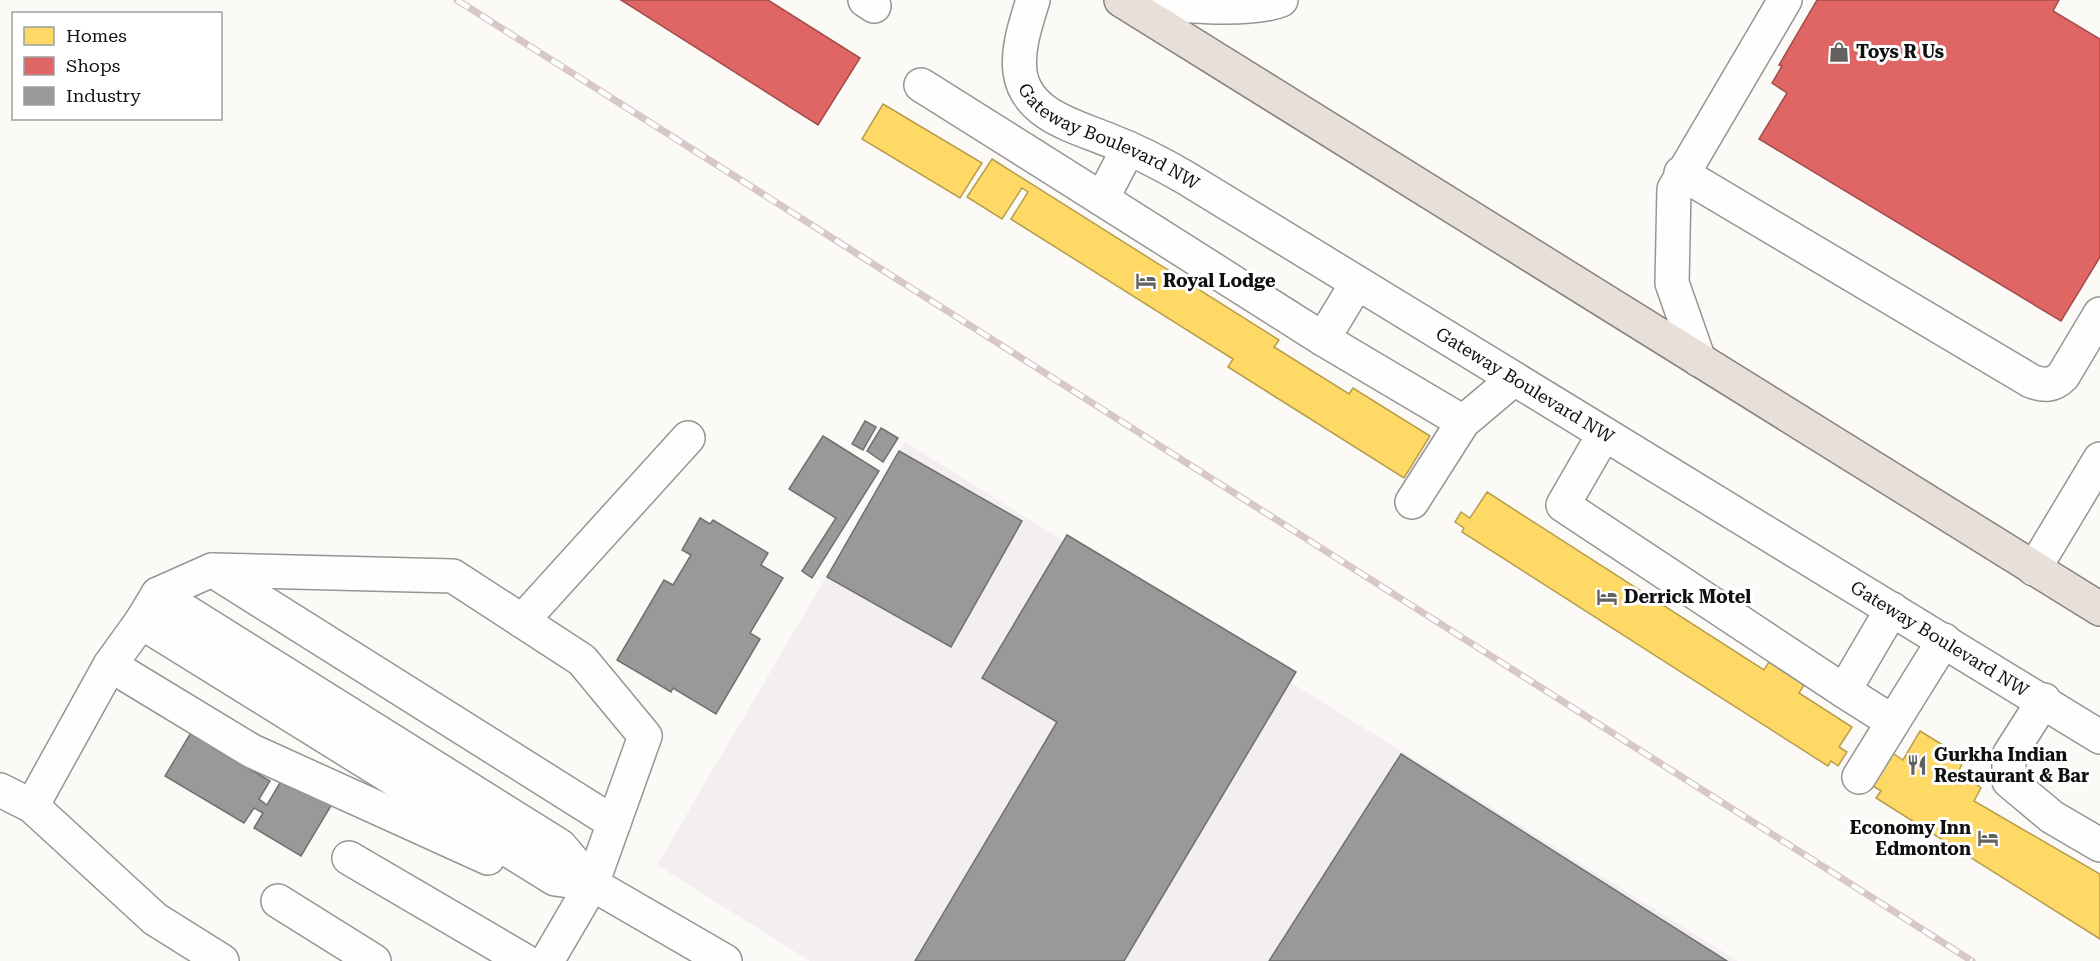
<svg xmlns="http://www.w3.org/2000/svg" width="2100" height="961" font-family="'Roboto Serif',serif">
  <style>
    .industrial { fill: #f3eef1 }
    .homes { fill: #ffd966; stroke: #b79d4c; stroke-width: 1.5 }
    .shops { fill: #e06666; stroke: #a24c4c; stroke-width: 1.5 }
    .industry { fill: #999; stroke: #707070; stroke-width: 1.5 }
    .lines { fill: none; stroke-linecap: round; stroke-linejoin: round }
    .minor-casing { stroke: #969594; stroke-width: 36 }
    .highway-casing { stroke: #848381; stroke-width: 36 }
    .minor { stroke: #fffefe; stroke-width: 33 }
    .highway { stroke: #e8dfd8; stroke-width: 33 }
    .rail-casing { stroke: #d7c7c8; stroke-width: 7 }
    .rail { stroke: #fff; stroke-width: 4.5; stroke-dasharray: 14; stroke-linecap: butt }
    .labels { text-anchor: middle; stroke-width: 6; stroke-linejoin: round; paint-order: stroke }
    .poi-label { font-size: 18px; font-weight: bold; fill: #101010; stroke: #fff; text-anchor: start }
    .street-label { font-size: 18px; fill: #101010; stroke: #fff }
  </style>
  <rect width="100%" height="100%" fill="#fcfaf6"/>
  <polygon class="industrial" points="905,442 1738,961 810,961 657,865"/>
  <g class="homes">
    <polygon points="883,104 982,163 960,198 862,139"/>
    <polygon points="992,159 1279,340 1274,347 1349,394 1353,388 1430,436 1404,478 1228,367 1233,359 1014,221 1011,219 1028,192 1022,188 1002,219 967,197"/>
    <polygon points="1487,492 1764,670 1769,662 1804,685 1799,693 1852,727 1839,747 1847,752 1838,766 1831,761 1828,766 1462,532 1464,528 1455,522 1461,512 1470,518"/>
    <polygon points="1920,731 1964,758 1959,771 1981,788 1974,801 2100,874 2100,939 1876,798 1881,791 1870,784 1888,750 1903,760"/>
  </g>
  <g class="shops">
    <polygon points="621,0 768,0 860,58 818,125"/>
    <polygon points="1817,0 2059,0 2053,11 2100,39 2100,257 2061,321 1759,139 1787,93 1772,83 1782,66 1779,65"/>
  </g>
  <g class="industry">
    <polygon points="865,421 876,427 863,450 852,444"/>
    <polygon points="881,428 898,438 883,462 867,451"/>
    <polygon points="823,436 879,471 812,578 802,571 836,518 789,489"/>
    <polygon points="899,451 1022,521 951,647 827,577"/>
    <polygon points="700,518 710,524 713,520 768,553 761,565 783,578 750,633 760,639 716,714 673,688 671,692 617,660 664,580 673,585 691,555 682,550"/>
    <polygon points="1067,535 1296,672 1124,961 915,961 1057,722 982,678"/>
    <polygon points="192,731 214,744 212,747 270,781 259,799 267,805 284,776 332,804 301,856 254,828 263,813 254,808 244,823 165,776"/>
    <polygon points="1401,754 1727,961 1269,961"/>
  </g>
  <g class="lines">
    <g class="minor-casing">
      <g id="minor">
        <polyline points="865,0 874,6"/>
        <path id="s1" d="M1033 0C1026 23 1017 48 1020 72 1026 116 1078 127 1111 141 1137 151 1162 164 1186 178L2100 737"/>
        <path d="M1123 1C1161 3 1248 14 1281 0"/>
        <polyline points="921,85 1102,199"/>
        <polyline points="1128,149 1102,199 1323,339 1357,283"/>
        <path d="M1681 173 2031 381C2044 386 2053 386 2063 376L2100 314"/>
        <polyline points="1323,339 1463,422 1514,379"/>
        <polyline points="1699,360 1672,283 1674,189 1785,0"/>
        <polyline points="1604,434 1563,505 1844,691 1892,609"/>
        <polyline points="1412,502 1463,422"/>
        <polyline points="2034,569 2100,459"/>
        <polyline points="212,570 614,823"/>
        <polyline points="158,594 212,570 453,576 582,660 645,736 592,884"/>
        <polyline points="522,621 688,438"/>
        <polyline points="141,622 555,879 592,884 547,961"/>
        <polyline points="110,665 252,751 488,858"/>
        <polyline points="1844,691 1893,722 1944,640"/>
        <polyline points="2044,700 2009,755 2009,781 2052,817 2100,845"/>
        <polyline points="1859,777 1893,722"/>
        <polyline points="0,790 32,806 155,919 222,961"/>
        <polyline points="32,806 110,665 141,622 158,594 560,846 592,884 725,961"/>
        <polyline points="349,858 525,961"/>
        <polyline points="278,901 374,961"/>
      </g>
    </g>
    <g class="highway-casing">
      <polyline id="highway" points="1121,0 2100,609"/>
    </g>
    <use href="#minor" class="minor"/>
    <use href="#highway" class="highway"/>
    <g class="rail-casing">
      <polyline id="rail" points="457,0 1972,961"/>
    </g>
    <use href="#rail" class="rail"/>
  </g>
  <defs>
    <g id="shop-bare" transform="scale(1.62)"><path d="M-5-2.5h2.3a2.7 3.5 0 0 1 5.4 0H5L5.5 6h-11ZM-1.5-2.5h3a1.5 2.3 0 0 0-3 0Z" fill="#636260" stroke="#fff" stroke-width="2.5" paint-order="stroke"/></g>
    <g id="hotel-bare" transform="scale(1.62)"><path d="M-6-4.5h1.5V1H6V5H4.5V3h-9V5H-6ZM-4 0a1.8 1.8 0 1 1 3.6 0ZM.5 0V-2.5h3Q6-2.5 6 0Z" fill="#636260" stroke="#fff" stroke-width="2.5" paint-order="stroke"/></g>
    <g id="restaurant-bare" transform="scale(1.62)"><path d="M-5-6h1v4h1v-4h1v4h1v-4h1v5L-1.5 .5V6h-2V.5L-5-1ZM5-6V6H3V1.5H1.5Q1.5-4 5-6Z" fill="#636260" stroke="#fff" stroke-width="2.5" paint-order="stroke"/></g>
  </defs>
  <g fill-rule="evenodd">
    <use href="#shop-bare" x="1839" y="52"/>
    <use href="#hotel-bare" x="1146" y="281"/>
    <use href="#hotel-bare" x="1607" y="597"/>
    <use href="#restaurant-bare" x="1917" y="765"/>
    <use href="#hotel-bare" x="1988" y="838"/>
  </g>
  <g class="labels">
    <g class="poi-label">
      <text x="1856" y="58">Toys R Us</text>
      <text x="1163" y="287">Royal Lodge</text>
      <text x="1624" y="603">Derrick Motel</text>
      <text x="1934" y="761">Gurkha Indian<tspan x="1934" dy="21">Restaurant &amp; Bar</tspan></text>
      <text x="1971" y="834" text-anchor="end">Economy Inn<tspan x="1971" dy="21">Edmonton</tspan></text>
    </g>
    <g class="street-label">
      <text dy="6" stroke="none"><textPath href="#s1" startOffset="189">Gateway Boulevard NW</textPath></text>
      <text dy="6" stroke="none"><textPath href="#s1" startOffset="675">Gateway Boulevard NW</textPath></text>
      <text dy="6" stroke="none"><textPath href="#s1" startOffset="1161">Gateway Boulevard NW</textPath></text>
    </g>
  </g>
  <rect x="12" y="12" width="210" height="108" fill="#ffffff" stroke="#9f9f9f" stroke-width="1.5"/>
  <rect x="24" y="27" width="30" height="18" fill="#ffd966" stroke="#9f9f9f" stroke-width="1.5"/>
  <text x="66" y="42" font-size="18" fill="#101010">Homes</text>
  <rect x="24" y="57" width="30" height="18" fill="#e06666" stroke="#9f9f9f" stroke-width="1.5"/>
  <text x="66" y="72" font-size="18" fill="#101010">Shops</text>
  <rect x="24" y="87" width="30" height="18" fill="#999999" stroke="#9f9f9f" stroke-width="1.5"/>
  <text x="66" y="102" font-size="18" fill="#101010">Industry</text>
</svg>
